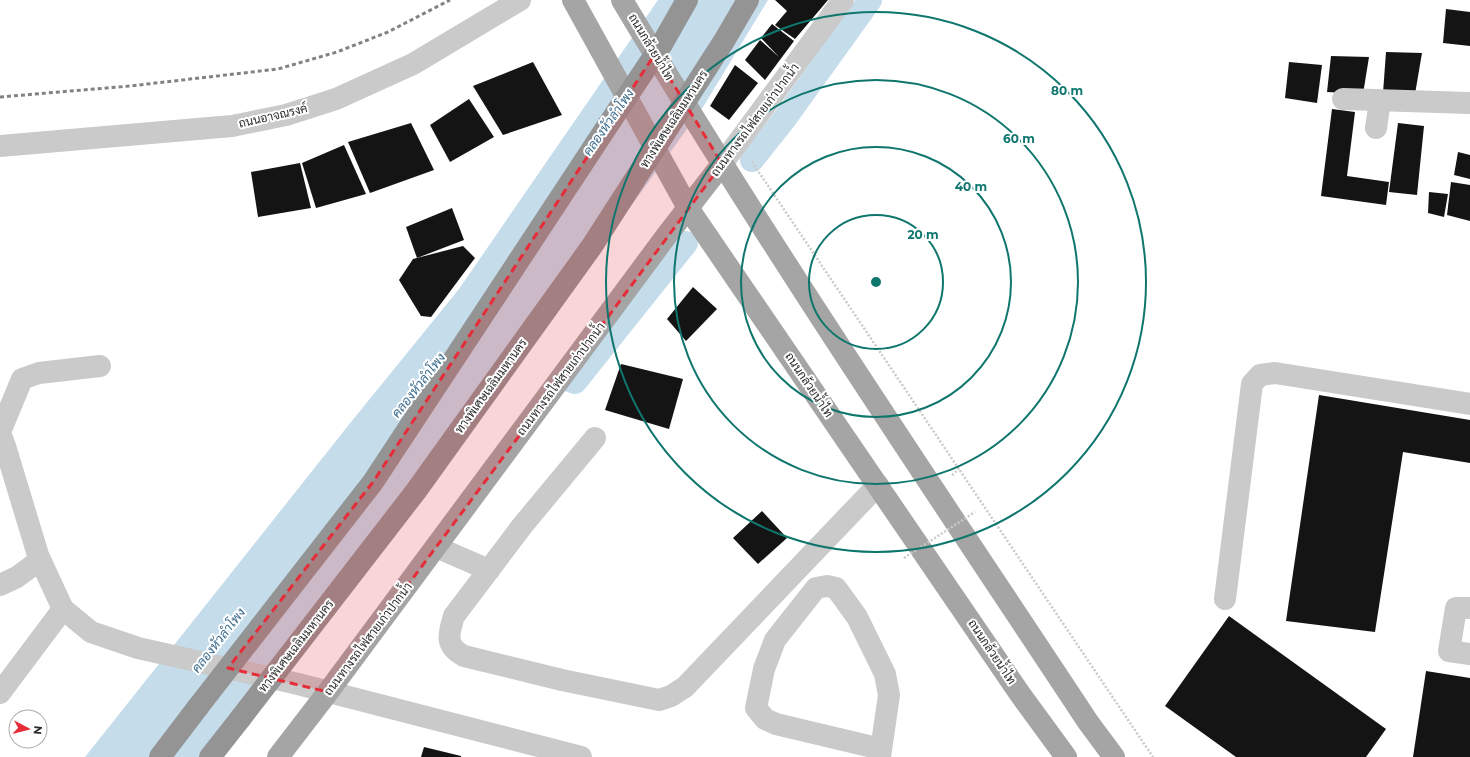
<svg xmlns="http://www.w3.org/2000/svg" width="1470" height="757" font-family="Montserrat,Sarabun,sans-serif">
  <style>
    .water { fill: #c5dceb }
    .lines { fill: none; stroke-linecap: round; stroke-linejoin: round }
    .canal { stroke: #c5dceb; stroke-width: 24 }
    .building { fill: #141414 }
    .path { stroke: #cacaca; stroke-width: 2.5; stroke-dasharray: 2 2; stroke-linecap: butt }
    .minor { stroke: #cacaca; stroke-width: 22 }
    .major { stroke: #a5a5a5; stroke-width: 22 }
    .highway { stroke: #949494; stroke-width: 22 }
    .rail { stroke: #828282; stroke-width: 3; stroke-dasharray: 4 3; stroke-linecap: butt }
    .path-bridge { stroke: #cacaca; stroke-width: 2.5; stroke-dasharray: 2 2; stroke-linecap: butt }
    .highway-bridge { stroke: #949494; stroke-width: 22 }
    .marked { fill: #e62c38; fill-opacity: 0.2; stroke: #e62c38; stroke-width: 3; stroke-dasharray: 8 5; stroke-linejoin: round }
    .ring { fill: none; stroke: #0f766e; stroke-width: 2 }
    .labels { text-anchor: middle; stroke-width: 4; stroke-linejoin: round; paint-order: stroke }
    .street-label { font-size: 12px; fill: #2d2d2d; stroke: #fff }
    .water-label { font-size: 13px; font-style: italic; fill: #3b6d8e; stroke: #fff }
    .centre { fill: #0f766e; stroke: #fff; stroke-width: 2 }
    .ring-label { font-size: 12px; text-anchor: middle; font-weight: bold; fill: #0f766e; stroke: #fff; stroke-width: 4; stroke-linejoin: round; paint-order: stroke }
  </style>
  <rect width="100%" height="100%" fill="#fff"/>
  <polygon class="water" points="658,0 768,0 703,107 431,481 223,757 85,757 351,422 459,289"/>
  <g class="lines">
    <g class="canal">
      <polyline points="752,160 786,117 870,0"/>
      <polyline points="567,379 575,382 686,243"/>
    </g>
  </g>
  <g class="building">
    <polygon points="775,0 828,0 795,39 775,25 787,11"/>
    <polygon points="1446,9 1470,12 1470,46 1443,43"/>
    <polygon points="772,24 794,41 765,80 745,60 760,40 779,57 761,38"/>
    <polygon points="1386,52 1422,53 1415,94 1383,93"/>
    <polygon points="1331,56 1369,57 1363,94 1327,92"/>
    <polygon points="533,62 562,115 503,135 473,86"/>
    <polygon points="1289,62 1322,65 1317,103 1285,98"/>
    <polygon points="735,65 758,83 729,120 710,106"/>
    <polygon points="469,99 494,137 450,162 430,125"/>
    <polygon points="1332,109 1355,112 1347,176 1389,182 1386,205 1321,196"/>
    <polygon points="411,123 434,170 370,193 348,142"/>
    <polygon points="1398,123 1424,126 1417,195 1389,192"/>
    <polygon points="344,145 366,194 316,208 302,163"/>
    <polygon points="1458,152 1470,155 1470,179 1454,175"/>
    <polygon points="300,163 311,208 258,217 251,172"/>
    <polygon points="1451,182 1470,185 1470,221 1447,215"/>
    <polygon points="1429,192 1448,194 1444,217 1428,213"/>
    <polygon points="452,208 464,240 417,258 406,227"/>
    <polygon points="463,246 475,258 431,317 421,316 399,280 413,259"/>
    <polygon points="693,287 717,309 686,341 667,319"/>
    <polygon points="621,364 683,379 669,429 605,410"/>
    <polygon points="1319,395 1470,420 1470,463 1403,452 1375,632 1286,621"/>
    <polygon points="762,511 787,538 758,564 733,538"/>
    <polygon points="1229,616 1386,729 1366,757 1236,757 1165,706"/>
    <polygon points="1426,671 1470,678 1470,757 1413,757"/>
    <polygon points="424,747 461,756 461,757 421,757"/>
  </g>
  <g class="lines">
    <g class="path">
      <polyline points="752,162 1153,757"/>
      <polyline points="952,475 959,469"/>
    </g>
    <g class="minor">
      <polyline points="1343,99 1470,103"/>
      <polyline points="1376,128 1380,101"/>
      <polyline points="0,146 232,126 286,115 336,99 413,64 520,0"/>
      <polyline points="722,164 843,0"/>
      <polyline points="0,432 22,379 39,373 100,366"/>
      <polyline points="0,433 5,446 38,555 63,609 91,632 138,648 298,684 581,757"/>
      <path d="M595 438 522 526 454 616C448 635 445 646 464 656L562 680 659 700 671 696 685 687 878 485"/>
      <polyline points="436,547 489,570"/>
      <polyline points="0,585 17,577 40,560"/>
      <polyline points="1225,599 1252,384 1260,375 1275,373 1470,404"/>
      <polyline points="1470,608 1456,608 1449,651 1470,654"/>
      <polyline points="0,693 63,609"/>
      <polyline points="880,757 889,695 885,674 857,617 836,588 827,586 816,588 775,640 764,669 756,708 765,719 776,724 881,749"/>
    </g>
    <g class="major">
      <polyline points="573,0 688,208 1020,694 1066,757"/>
      <path d="M622 0C769 246 930 483 1088 722L1114 757"/>
      <polyline points="278,757 328,692 667,235 722,164"/>
    </g>
    <g class="highway">
      <polyline points="662,44 687,0"/>
      <polyline points="261,626 373,482 610,122"/>
      <polyline points="160,757 198,707"/>
      <polyline points="210,757 240,719"/>
    </g>
    <polyline class="rail" points="0,97 130,86 278,69 337,52 388,32 450,0"/>
    <polyline class="path-bridge" points="904,558 975,512"/>
    <g class="highway-bridge">
      <polyline points="610,122 662,44"/>
      <polyline points="198,707 261,626"/>
      <polyline points="240,719 416,491 592,246 724,41 748,0"/>
    </g>
  </g>
  <path class="marked" d="M655 54 722 164 328 692 228 668 373 482Z"/>
  <g class="ring">
    <circle cx="876" cy="282" r="67"/>
    <circle cx="876" cy="282" r="135"/>
    <circle cx="876" cy="282" r="202"/>
    <circle cx="876" cy="282" r="270"/>
  </g>
  <g class="labels">
    <g class="street-label">
      <text transform="translate(651 47) rotate(59)" y="4">ถนนกล้วยน้ำไท</text>
      <text transform="translate(273 116) rotate(-13)" y="4">ถนนอาจณรงค์</text>
      <text transform="translate(674 119) rotate(-57)" y="4">ทางพิเศษเฉลิมมหานคร</text>
      <text transform="translate(755 120) rotate(-53)" y="4">ถนนทางรถไฟสายเก่าปากน้ำ</text>
      <text transform="translate(561 379) rotate(-53)" y="4">ถนนทางรถไฟสายเก่าปากน้ำ</text>
      <text transform="translate(809 385) rotate(56)" y="4">ถนนกล้วยน้ำไท</text>
      <text transform="translate(491 386) rotate(-54)" y="4">ทางพิเศษเฉลิมมหานคร</text>
      <text transform="translate(368 639) rotate(-53)" y="4">ถนนทางรถไฟสายเก่าปากน้ำ</text>
      <text transform="translate(296 646) rotate(-52)" y="4">ทางพิเศษเฉลิมมหานคร</text>
      <text transform="translate(992 652) rotate(56)" y="4">ถนนกล้วยน้ำไท</text>
    </g>
    <g class="water-label">
      <text transform="translate(608 122) rotate(-55)" y="5">คลองหัวลำโพง</text>
      <text transform="translate(418 385) rotate(-52)" y="5">คลองหัวลำโพง</text>
      <text transform="translate(218 640) rotate(-52)" y="5">คลองหัวลำโพง</text>
    </g>
  </g>
  <circle cx="876" cy="282" r="6" class="centre"/>
  <g class="ring-label">
    <text x="1067" y="95">80 m</text>
    <text x="1019" y="143">60 m</text>
    <text x="971" y="191">40 m</text>
    <text x="923" y="239">20 m</text>
  </g>
  <g transform="translate(28 729) rotate(97)"><circle r="19" fill="#ffffff" stroke="#ababab"/>
  <path d="M0-3L7 15L0 10L-7 15Z" fill="#e62c38"/>
  <text y="-6" font-size="11" font-weight="bold" text-anchor="middle" fill="#2d2d2d">N</text>
  </g>
</svg>
